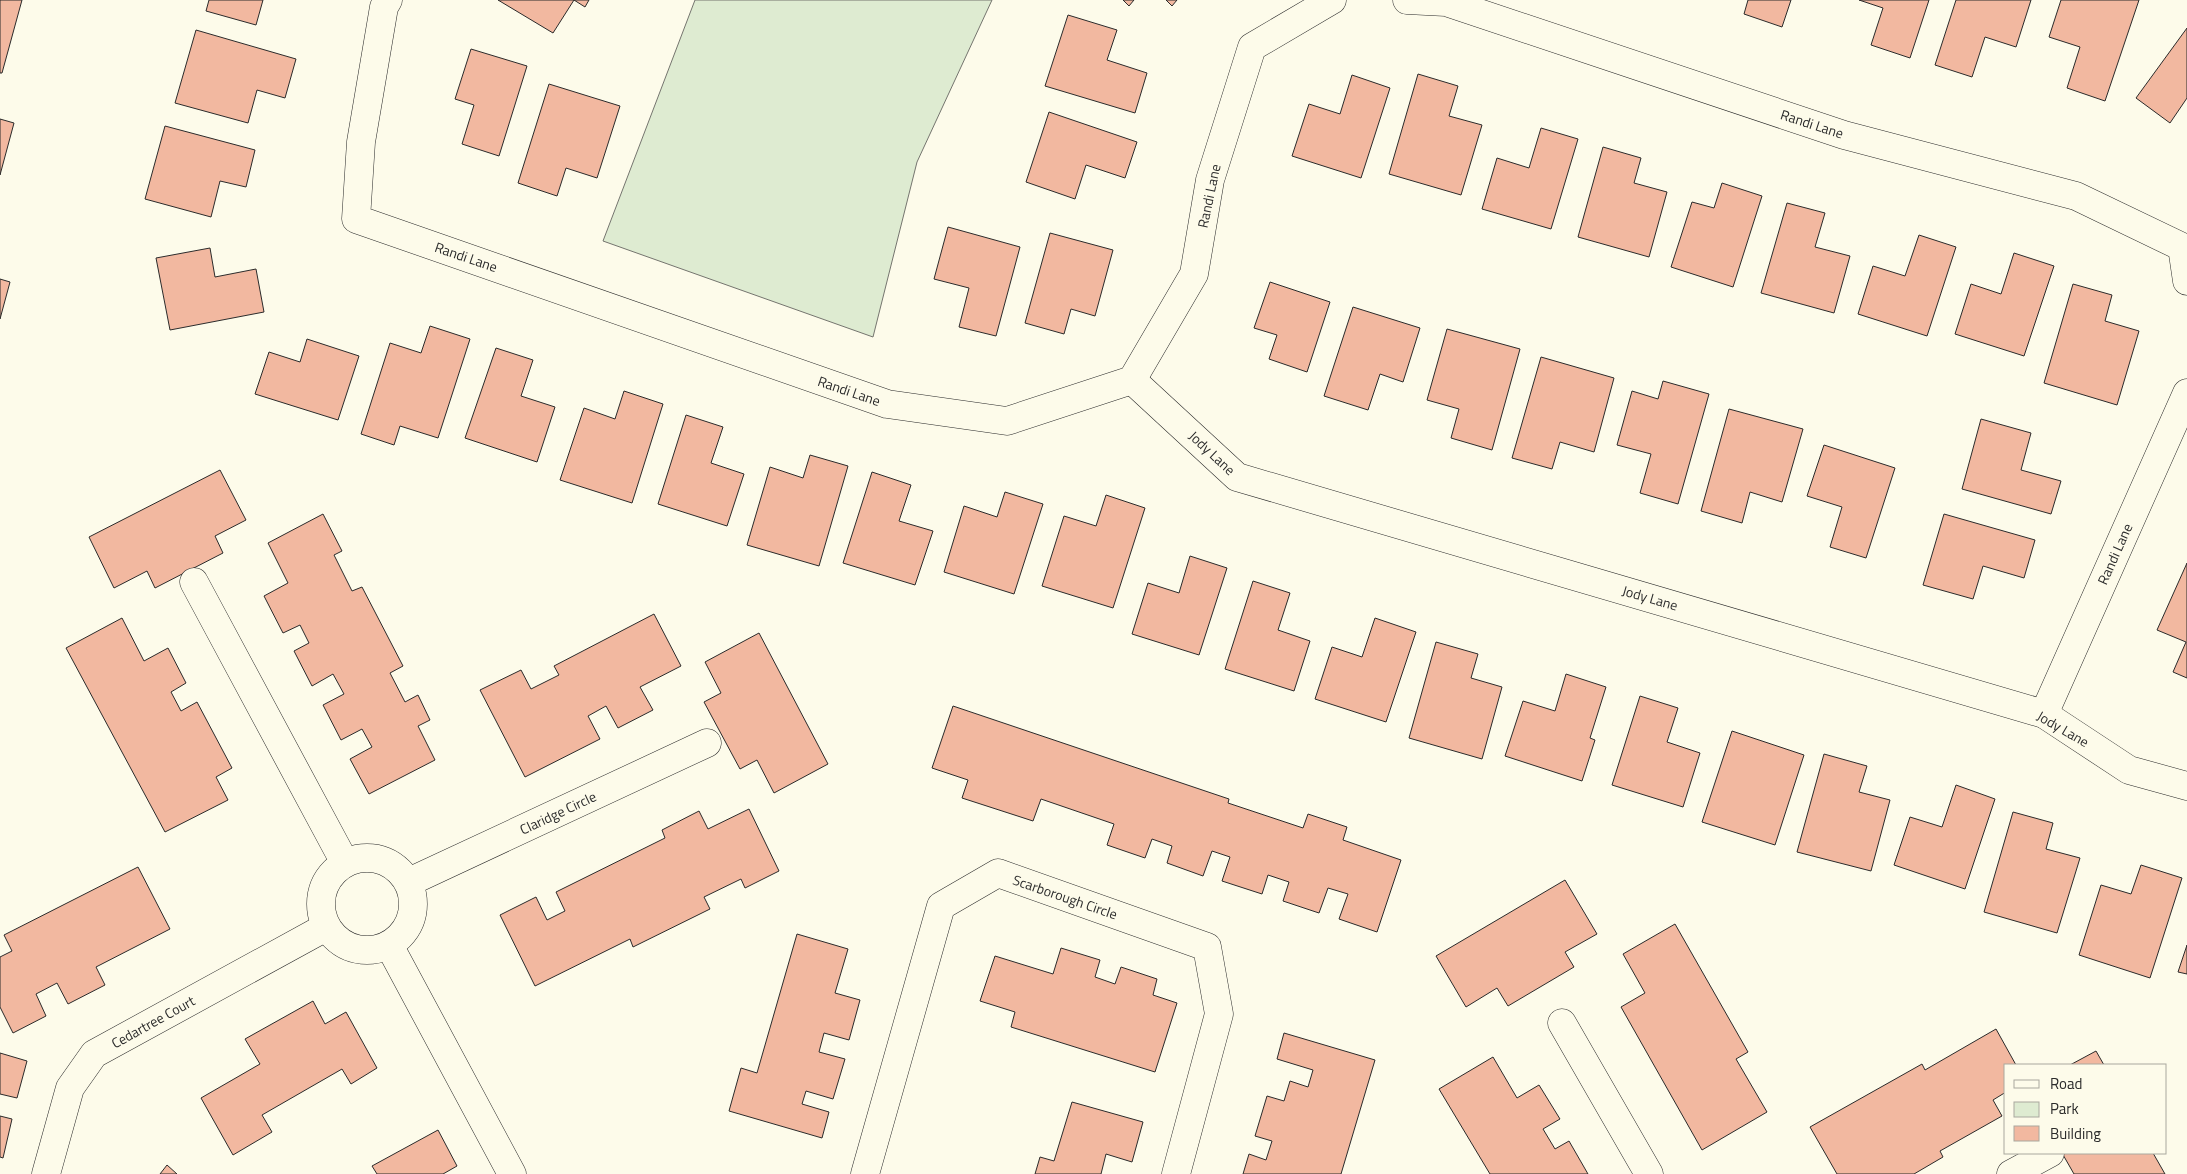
<svg xmlns="http://www.w3.org/2000/svg" width="2187" height="1174" font-family="'Titillium Web',sans-serif">
  <style>
    .green { fill: #deebd1; stroke: #74746e }
    .building { fill: #f2b8a0; stroke: #2b2b2b }
    .lines { fill: none; stroke-linecap: round; stroke-linejoin: round }
    .minor-casing { stroke: #2b2b2b; stroke-width: 29 }
    .minor { stroke: #fdfbea; stroke-width: 28 }
    .labels { text-anchor: middle; stroke-width: 4; stroke-linejoin: round; paint-order: stroke }
    .street-label { font-size: 14px; fill: #2b2b2b; stroke: #fdfbea }
  </style>
  <rect width="100%" height="100%" fill="#fdfbea"/>
  <polygon class="green" points="695,0 992,0 917,162 873,337 603,241"/>
  <g class="building">
    <polygon points="0,0 22,0 2,73 0,73"/>
    <polygon points="209,0 263,0 256,25 206,11"/>
    <polygon points="498,0 589,0 585,7 574,0 553,33"/>
    <polygon points="1123,0 1134,0 1129,6"/>
    <polygon points="1166,0 1177,0 1172,6"/>
    <polygon points="1748,0 1791,0 1782,27 1744,14"/>
    <polygon points="1859,0 1929,0 1910,58 1871,45 1883,8"/>
    <polygon points="1956,0 2031,0 2016,47 1985,37 1972,77 1935,65"/>
    <polygon points="2061,0 2139,0 2105,101 2067,88 2080,47 2049,37"/>
    <polygon points="1068,15 1117,30 1107,60 1147,73 1135,113 1045,86"/>
    <polygon points="2187,28 2187,98 2170,123 2136,98"/>
    <polygon points="196,30 296,59 285,98 257,90 248,123 175,103"/>
    <polygon points="471,49 527,66 499,156 462,144 474,105 455,99"/>
    <polygon points="1418,74 1458,86 1449,116 1482,125 1461,195 1389,174"/>
    <polygon points="1352,75 1390,88 1361,178 1292,156 1309,104 1340,114"/>
    <polygon points="549,84 620,106 597,178 566,168 557,196 518,183"/>
    <polygon points="1049,112 1137,142 1125,178 1086,165 1075,199 1026,182"/>
    <polygon points="0,119 14,123 0,175"/>
    <polygon points="165,126 255,150 246,187 220,181 211,217 145,199"/>
    <polygon points="1541,128 1578,139 1551,229 1482,209 1497,158 1529,168"/>
    <polygon points="1603,147 1641,158 1634,183 1667,192 1649,257 1578,237"/>
    <polygon points="1722,183 1762,196 1733,287 1671,267 1692,202 1714,208"/>
    <polygon points="1787,203 1825,213 1815,247 1850,256 1834,313 1761,293"/>
    <polygon points="948,227 1020,247 996,336 959,327 969,288 934,279"/>
    <polygon points="1050,233 1113,250 1095,316 1071,309 1064,334 1025,323"/>
    <polygon points="1919,235 1956,247 1927,336 1858,314 1873,266 1905,276"/>
    <polygon points="210,248 215,277 256,269 264,312 170,330 156,258"/>
    <polygon points="2014,253 2054,266 2024,356 1955,334 1971,284 2001,294"/>
    <polygon points="0,279 10,282 0,319"/>
    <polygon points="1270,282 1330,302 1307,372 1269,359 1277,335 1254,328"/>
    <polygon points="2073,284 2112,295 2105,321 2139,331 2117,405 2044,383"/>
    <polygon points="1353,307 1420,328 1403,382 1380,374 1368,410 1324,396"/>
    <polygon points="430,326 470,339 438,438 400,426 394,445 361,434 390,343 421,353"/>
    <polygon points="1447,329 1520,349 1492,450 1451,438 1459,409 1427,400"/>
    <polygon points="307,339 359,356 338,420 255,394 269,352 300,362"/>
    <polygon points="496,348 533,360 521,396 555,407 537,462 465,438"/>
    <polygon points="1541,357 1614,378 1594,452 1560,442 1552,469 1512,458"/>
    <polygon points="1663,381 1709,394 1678,504 1640,493 1651,454 1617,445 1632,391 1658,399"/>
    <polygon points="624,391 663,404 632,503 560,480 584,408 615,419"/>
    <polygon points="1729,409 1803,429 1782,502 1750,492 1742,523 1701,511"/>
    <polygon points="686,415 723,427 711,463 744,474 727,526 658,504"/>
    <polygon points="1981,419 2031,433 2021,470 2061,481 2051,514 1962,489"/>
    <polygon points="1824,445 1895,468 1866,558 1830,547 1842,507 1807,496"/>
    <polygon points="810,455 848,466 819,566 747,545 770,467 803,478"/>
    <polygon points="220,470 246,520 215,536 223,553 155,588 147,571 114,588 89,537"/>
    <polygon points="872,472 911,485 899,521 933,531 915,585 843,563"/>
    <polygon points="1005,492 1043,504 1014,594 944,572 964,506 997,517"/>
    <polygon points="1106,495 1145,508 1113,608 1042,586 1064,516 1096,526"/>
    <polygon points="323,514 342,551 334,555 352,591 362,587 403,666 390,673 405,702 418,695 430,720 418,726 435,760 369,794 350,759 372,747 362,729 341,740 323,705 344,694 333,674 312,686 294,651 309,643 300,625 283,633 264,596 288,583 268,543"/>
    <polygon points="1944,514 2035,540 2024,578 1983,566 1973,599 1923,585"/>
    <polygon points="1190,556 1227,568 1199,655 1132,634 1148,583 1179,593"/>
    <polygon points="2187,563 2187,678 2173,672 2186,642 2157,630"/>
    <polygon points="1253,581 1290,593 1278,630 1310,641 1294,691 1225,669"/>
    <polygon points="654,614 681,666 640,687 653,710 618,728 606,706 588,716 600,739 525,777 480,690 521,670 531,689 559,675 554,666"/>
    <polygon points="122,618 144,661 168,648 186,683 171,692 181,711 197,702 232,768 216,777 228,800 165,832 66,648"/>
    <polygon points="1375,618 1416,632 1386,722 1315,699 1332,647 1362,657"/>
    <polygon points="759,633 828,764 774,793 757,760 740,769 704,702 721,693 705,662"/>
    <polygon points="1436,642 1478,654 1471,678 1502,687 1482,759 1409,738"/>
    <polygon points="1566,674 1606,687 1590,738 1595,740 1582,781 1505,756 1523,701 1555,711"/>
    <polygon points="1640,696 1678,708 1667,742 1700,753 1683,807 1612,785"/>
    <polygon points="953,706 1229,799 1228,803 1303,828 1308,814 1347,827 1343,840 1401,860 1377,932 1339,919 1348,894 1328,888 1319,913 1283,901 1289,882 1268,875 1262,894 1222,881 1230,857 1212,851 1203,876 1167,863 1172,846 1152,839 1145,858 1107,845 1114,824 1041,799 1033,821 962,798 968,780 932,768"/>
    <polygon points="1732,731 1804,755 1775,845 1702,822"/>
    <polygon points="1824,754 1867,766 1859,792 1890,800 1871,871 1797,852"/>
    <polygon points="1956,785 1995,799 1965,889 1894,865 1910,817 1942,827"/>
    <polygon points="749,809 779,871 745,888 741,879 704,897 710,909 633,947 630,939 535,986 500,915 536,897 547,920 565,911 556,892 665,838 662,830 699,811 708,829"/>
    <polygon points="2013,812 2053,823 2046,849 2080,858 2057,933 1984,912"/>
    <polygon points="2141,865 2182,878 2150,978 2079,955 2101,885 2131,894"/>
    <polygon points="138,867 170,929 96,967 105,985 68,1004 57,983 36,994 46,1016 13,1033 0,1007 0,957 12,951 4,935"/>
    <polygon points="1565,880 1597,934 1565,952 1574,967 1508,1006 1497,988 1466,1007 1436,956"/>
    <polygon points="1675,924 1748,1052 1736,1059 1767,1112 1702,1150 1621,1007 1645,993 1623,954"/>
    <polygon points="797,934 848,949 835,993 860,1000 849,1040 824,1033 819,1052 845,1059 833,1099 806,1091 802,1104 829,1112 822,1138 729,1111 741,1068 757,1073"/>
    <polygon points="2187,945 2187,974 2178,972"/>
    <polygon points="1061,948 1100,960 1095,977 1115,984 1121,967 1157,979 1153,995 1177,1003 1155,1072 1011,1027 1015,1012 980,1001 995,956 1053,974"/>
    <polygon points="313,1001 325,1024 346,1012 377,1068 351,1084 342,1069 262,1115 272,1132 233,1155 201,1098 260,1064 245,1039"/>
    <polygon points="1996,1029 2016,1065 2006,1065 2006,1092 1993,1100 2002,1116 1940,1151 1943,1157 1914,1174 1837,1174 1810,1127 1922,1064 1925,1070"/>
    <polygon points="1284,1033 1375,1060 1341,1174 1243,1174 1249,1154 1266,1160 1272,1141 1255,1136 1267,1096 1284,1101 1290,1081 1308,1087 1313,1070 1277,1059"/>
    <polygon points="2096,1051 2104,1065 2070,1065"/>
    <polygon points="0,1053 27,1061 17,1098 0,1094"/>
    <polygon points="1493,1057 1517,1098 1539,1085 1560,1119 1543,1129 1555,1149 1569,1141 1588,1174 1490,1174 1439,1089"/>
    <polygon points="1072,1102 1143,1122 1132,1162 1106,1154 1101,1174 1035,1174 1040,1157 1054,1161"/>
    <polygon points="0,1116 12,1119 3,1158 0,1157"/>
    <polygon points="438,1130 457,1166 443,1174 377,1174 372,1166"/>
    <polygon points="2062,1153 2153,1153 2165,1174 2074,1174"/>
    <polygon points="167,1165 177,1174 160,1174"/>
  </g>
  <g class="lines">
    <g class="minor-casing">
      <g id="minor">
        <polyline points="388,0 384,7 361,142 356,219 887,404 1007,421 1132,380 1194,274 1210,180 1252,47 1332,0"/>
        <polyline points="1407,0 1446,2 1844,135 2076,196 2182,247 2187,281"/>
        <polyline points="1132,380 1237,477 2044,714 2129,770 2187,786"/>
        <polyline points="194,582 345,863"/>
        <polyline points="2044,714 2187,393"/>
        <circle cx="367" cy="904" r="46"/>
        <polyline points="409,882 707,743"/>
        <polyline points="389,945 512,1174"/>
        <polyline points="1562,1023 1649,1174"/>
        <polyline points="46,1174 70,1088 94,1054 326,927"/>
        <polyline points="865,1174 941,906 998,873 1207,947 1219,1014 1176,1174"/>
        <polyline points="2011,1174 2050,1153"/>
      </g>
    </g>
    <use href="#minor" class="minor"/>
  </g>
  <g class="labels">
    <g class="street-label">
      <text transform="translate(1812 124) rotate(18)" y="5">Randi Lane</text>
      <text transform="translate(1209 196) rotate(-78)" y="5">Randi Lane</text>
      <text transform="translate(466 257) rotate(19)" y="5">Randi Lane</text>
      <text transform="translate(849 391) rotate(19)" y="5">Randi Lane</text>
      <text transform="translate(1212 453) rotate(43)" y="5">Jody Lane</text>
      <text transform="translate(2115 554) rotate(-66)" y="5">Randi Lane</text>
      <text transform="translate(1650 598) rotate(16)" y="5">Jody Lane</text>
      <text transform="translate(2063 729) rotate(30)" y="5">Jody Lane</text>
      <text transform="translate(558 813) rotate(-25)" y="5">Claridge Circle</text>
      <text transform="translate(1065 897) rotate(19)" y="5">Scarborough Circle</text>
      <text transform="translate(153 1022) rotate(-29)" y="5">Cedartree Court</text>
    </g>
  </g>
  <rect x="2004" y="1064" width="162" height="90" fill="#fdfbea" stroke="#a9a89e"/>
  <rect x="2014" y="1080" width="25" height="8" fill="#fdfbea" stroke="#a9a89e"/>
  <text x="2050" y="1089" font-size="15" fill="#2b2b2b">Road</text>
  <rect x="2014" y="1102" width="25" height="15" fill="#deebd1" stroke="#a9a89e"/>
  <text x="2050" y="1114" font-size="15" fill="#2b2b2b">Park</text>
  <rect x="2014" y="1126" width="25" height="15" fill="#f2b8a0" stroke="#a9a89e"/>
  <text x="2050" y="1139" font-size="15" fill="#2b2b2b">Building</text>
</svg>
